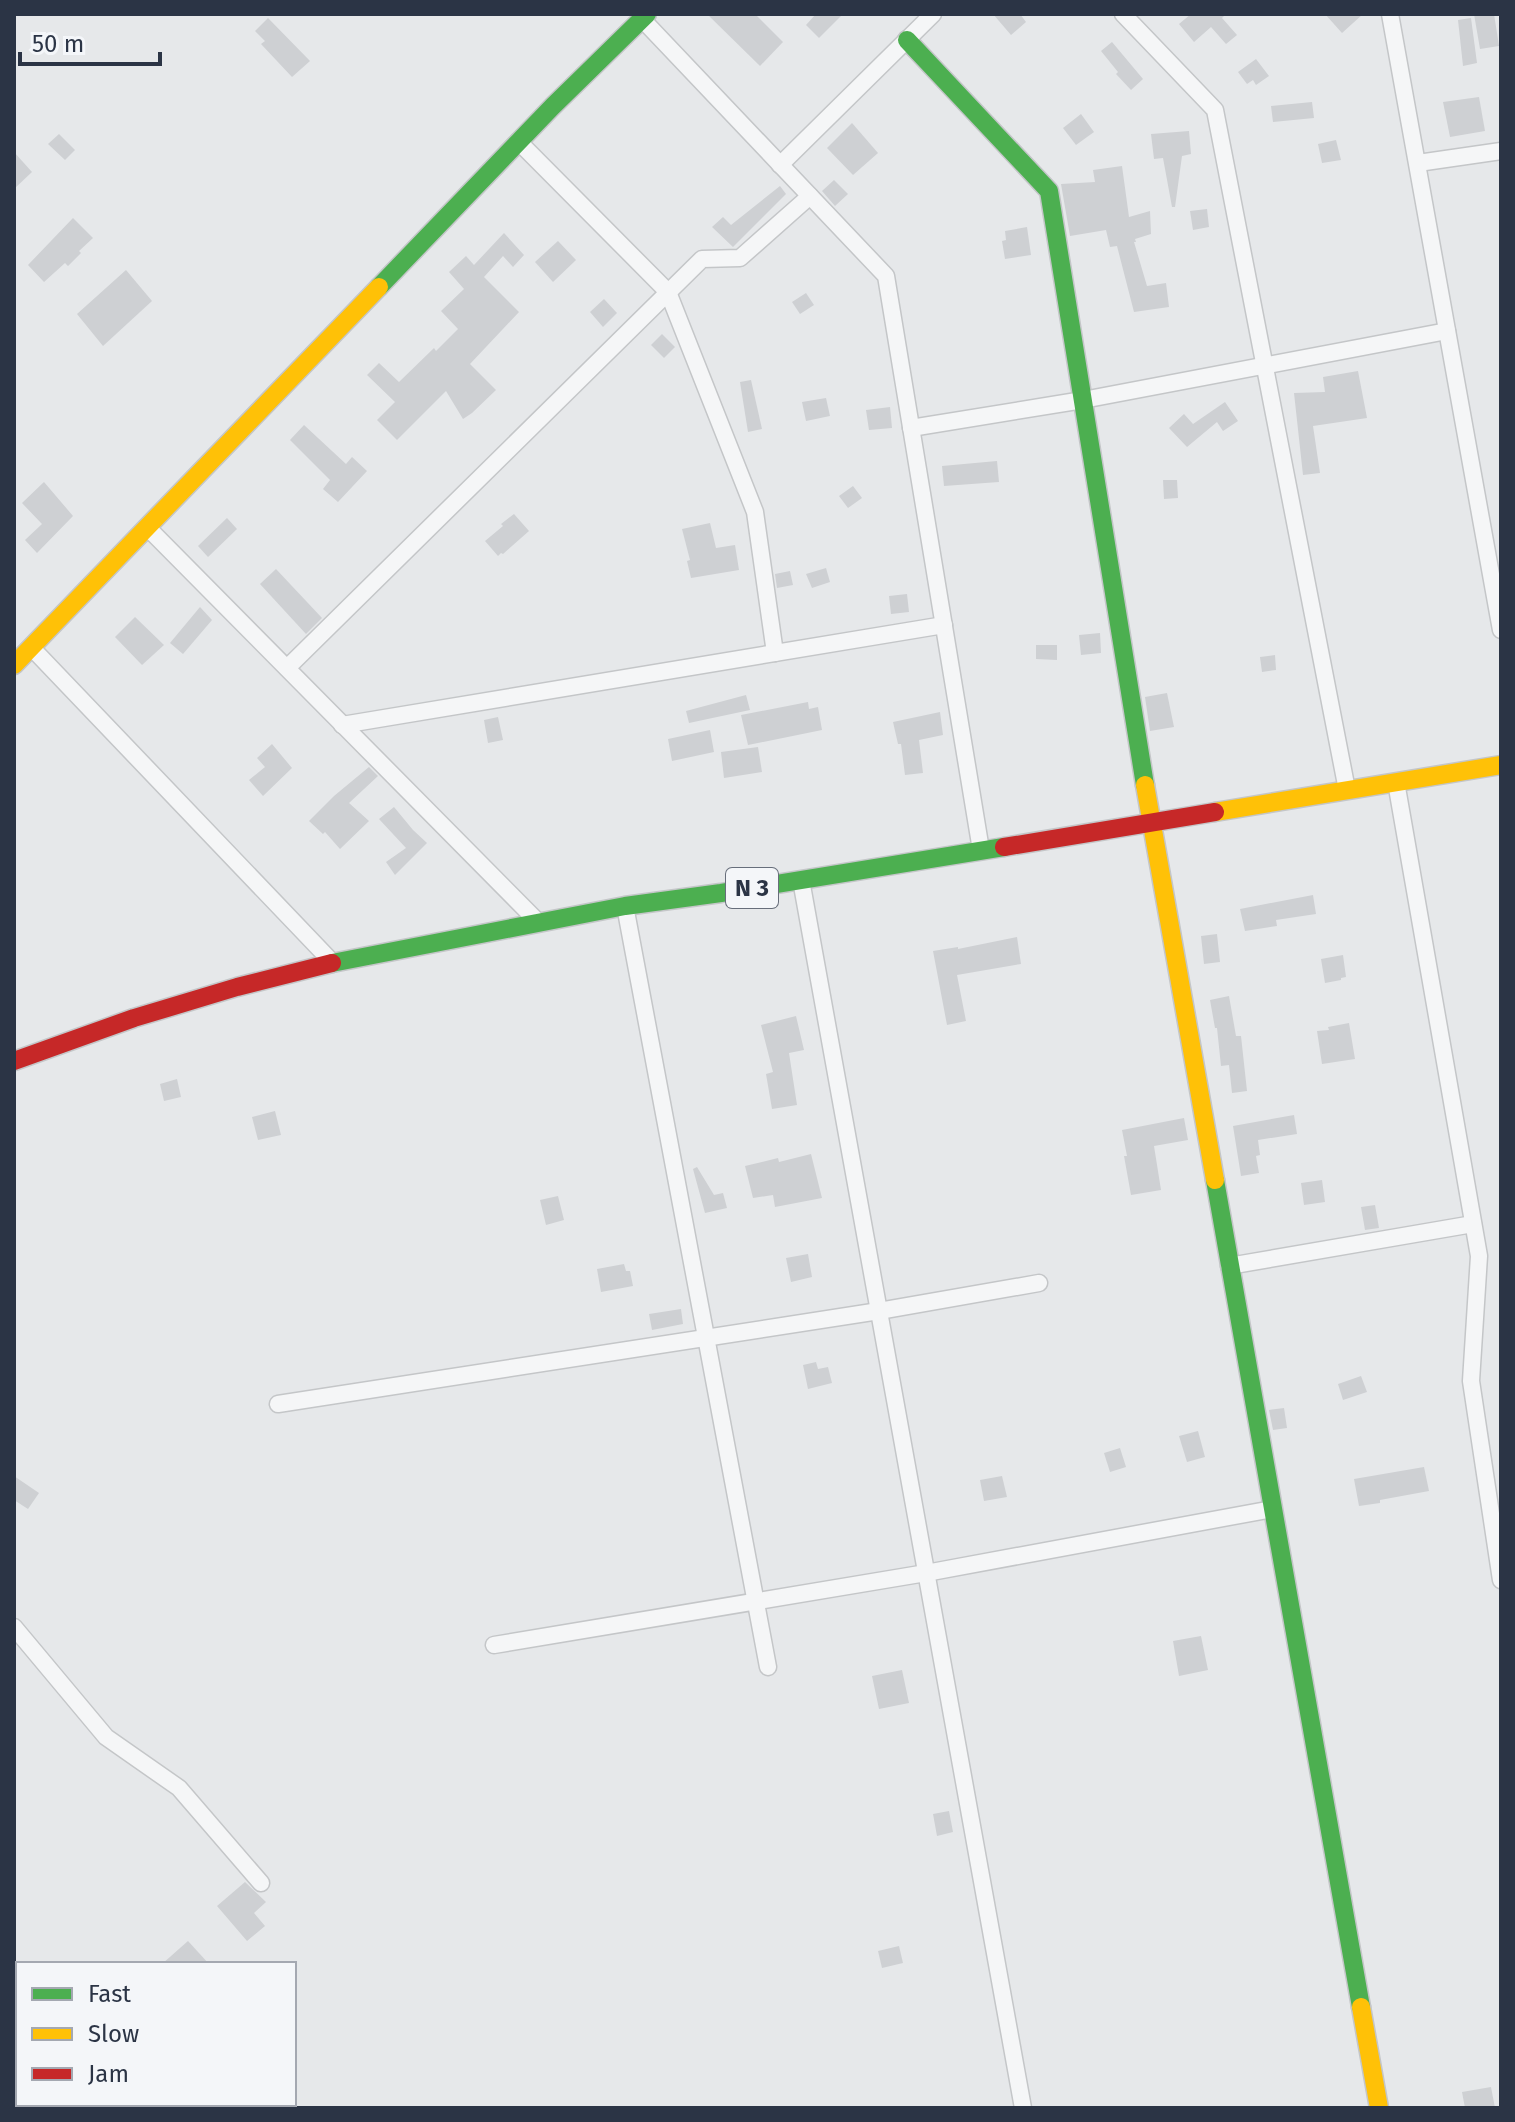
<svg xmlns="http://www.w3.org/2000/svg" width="1515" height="2122" font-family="'Fira Sans',sans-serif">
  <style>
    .building { fill: #ced0d3 }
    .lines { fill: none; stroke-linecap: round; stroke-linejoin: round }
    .street-casing { stroke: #c4c6c8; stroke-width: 19 }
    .fast-casing { stroke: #c4c6c8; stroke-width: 21 }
    .slow-casing { stroke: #c4c6c8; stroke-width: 21 }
    .jam-casing { stroke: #c4c6c8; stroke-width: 21 }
    .street { stroke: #f5f6f7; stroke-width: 16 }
    .fast { stroke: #4caf50; stroke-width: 18 }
    .slow { stroke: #ffc107; stroke-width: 18 }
    .jam { stroke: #c62828; stroke-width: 18 }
    .labels { text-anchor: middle; stroke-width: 7; stroke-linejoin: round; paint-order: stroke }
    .shield { fill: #f4f6f9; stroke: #676e7b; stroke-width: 2 }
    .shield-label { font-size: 24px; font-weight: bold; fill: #2b3445 }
  </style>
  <rect width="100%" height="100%" fill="#e6e8ea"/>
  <g class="building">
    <polygon points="707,14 755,14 783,42 760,66"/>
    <polygon points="816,14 843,14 819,38 806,25"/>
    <polygon points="993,14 1020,14 1026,22 1011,35"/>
    <polygon points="1191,14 1226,14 1222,18 1237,35 1226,44 1211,27 1194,42 1179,24"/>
    <polygon points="1325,14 1363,14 1342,33"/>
    <polygon points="1474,14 1494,14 1499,46 1480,49"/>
    <polygon points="268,18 310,61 292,77 261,44 265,41 255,31"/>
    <polygon points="1471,18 1477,63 1463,66 1458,20"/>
    <polygon points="1112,42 1143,79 1131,90 1116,74 1118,72 1101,51"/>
    <polygon points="1256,59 1269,76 1256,85 1253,80 1247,84 1238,72"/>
    <polygon points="1479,97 1485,131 1450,137 1443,102"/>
    <polygon points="1312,102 1314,118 1273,122 1271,106"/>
    <polygon points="1081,114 1094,132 1076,145 1063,128"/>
    <polygon points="852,123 878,153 853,175 827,148"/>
    <polygon points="1189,131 1191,154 1182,156 1175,207 1172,207 1163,158 1154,159 1151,134"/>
    <polygon points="59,134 75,150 65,160 48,144"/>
    <polygon points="1336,140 1341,160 1322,163 1318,144"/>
    <polygon points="14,152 32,172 14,189"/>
    <polygon points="1122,166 1129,217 1150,211 1151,234 1135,239 1136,242 1134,242 1147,286 1166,283 1169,307 1134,312 1117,246 1110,247 1106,230 1070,236 1061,184 1095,182 1093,170"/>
    <polygon points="834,180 848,194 835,206 822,191"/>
    <polygon points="780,186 786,194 733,247 712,227 723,217 731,225"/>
    <polygon points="1207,209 1209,227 1193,230 1190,211"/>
    <polygon points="73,218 93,238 79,251 81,253 68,266 65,263 44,282 28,265"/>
    <polygon points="1027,227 1031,255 1005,259 1002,241 1006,240 1005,231"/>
    <polygon points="504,233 524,255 513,267 503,256 484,277 519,312 470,364 496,390 472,413 463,419 446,391 397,440 377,420 395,402 367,375 379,363 399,382 434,348 436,351 458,329 441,311 464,289 449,272 466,256 474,265"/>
    <polygon points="558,241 576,260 553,282 535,262"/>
    <polygon points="126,270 152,301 103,346 77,314"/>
    <polygon points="806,293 814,305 800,314 792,302"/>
    <polygon points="604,299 617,313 603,327 590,312"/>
    <polygon points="662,334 675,347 664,358 651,345"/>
    <polygon points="1358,371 1367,418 1313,426 1320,473 1303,475 1294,393 1325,392 1323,377"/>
    <polygon points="751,380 762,429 748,432 740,382"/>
    <polygon points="826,398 830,416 806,421 802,402"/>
    <polygon points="1225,402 1238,421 1223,431 1217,422 1187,447 1169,428 1184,414 1193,424"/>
    <polygon points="890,407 892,428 869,430 866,410"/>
    <polygon points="304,425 346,464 352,457 367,471 338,502 323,489 330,480 290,440"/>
    <polygon points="997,461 999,482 944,486 942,466"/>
    <polygon points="1163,480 1177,480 1178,498 1164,499"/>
    <polygon points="44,482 73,516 37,553 25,540 42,524 22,503"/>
    <polygon points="853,486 862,498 848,508 839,496"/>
    <polygon points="514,514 529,531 503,554 501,553 498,556 485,541 503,526 501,524"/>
    <polygon points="227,518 237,529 208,557 198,546"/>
    <polygon points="710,523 716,548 735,545 739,570 691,578 687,561 690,560 682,529"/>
    <polygon points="826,568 830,582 812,588 806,574"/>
    <polygon points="276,569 322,618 306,634 260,584"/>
    <polygon points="790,571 793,585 777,588 775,574"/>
    <polygon points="907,594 909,612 891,614 889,596"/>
    <polygon points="200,607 212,620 183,654 170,643"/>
    <polygon points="135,617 164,645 142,665 115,637"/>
    <polygon points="1100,633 1101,653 1081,655 1079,635"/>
    <polygon points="1036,645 1057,645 1057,660 1036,659"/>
    <polygon points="1275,655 1276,670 1262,672 1260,657"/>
    <polygon points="1167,693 1174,727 1150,731 1145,697"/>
    <polygon points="746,695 750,710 689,723 686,711"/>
    <polygon points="808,702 809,709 818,707 822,730 748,745 741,715"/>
    <polygon points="940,712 943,735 919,740 923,773 905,775 901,744 898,744 893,722"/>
    <polygon points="498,717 503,740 488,743 484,720"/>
    <polygon points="710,730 714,752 672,761 668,739"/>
    <polygon points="272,744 292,768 263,796 249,780 265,767 257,758"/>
    <polygon points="758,747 762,772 724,778 721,752"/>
    <polygon points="369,767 378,776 349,803 369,821 340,849 325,832 323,834 309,821 334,796"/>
    <polygon points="394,807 413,830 427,843 395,875 386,862 406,848 379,819"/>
    <polygon points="1313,895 1316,914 1276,920 1277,926 1245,931 1240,909"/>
    <polygon points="1217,934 1220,962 1204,964 1201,936"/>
    <polygon points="1017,937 1021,964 957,975 966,1021 947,1025 933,951 958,947 958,949"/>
    <polygon points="1343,955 1346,977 1341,978 1341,980 1325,983 1321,959"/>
    <polygon points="1229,996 1236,1036 1241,1036 1247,1091 1232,1093 1229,1065 1221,1066 1217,1028 1215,1028 1210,1000"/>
    <polygon points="796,1016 804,1050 789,1053 797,1105 772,1109 766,1074 773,1072 761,1025"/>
    <polygon points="1349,1023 1355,1059 1322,1064 1317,1031 1329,1030 1328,1027"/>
    <polygon points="177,1079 181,1097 164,1101 160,1084"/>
    <polygon points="275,1111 281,1135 258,1140 252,1117"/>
    <polygon points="1294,1115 1297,1134 1258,1140 1260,1155 1256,1156 1259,1173 1241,1176 1233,1126"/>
    <polygon points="1184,1118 1188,1140 1154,1146 1161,1190 1131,1195 1124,1156 1127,1156 1122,1130"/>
    <polygon points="811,1154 822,1198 775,1207 773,1195 753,1198 745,1166 778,1158 779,1162"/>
    <polygon points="697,1167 714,1195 723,1193 727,1208 705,1213 693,1169"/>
    <polygon points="1322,1180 1325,1202 1304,1205 1301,1183"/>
    <polygon points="558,1196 564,1220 546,1225 540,1200"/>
    <polygon points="1375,1205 1379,1228 1365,1230 1361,1207"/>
    <polygon points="808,1254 812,1277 791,1282 786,1258"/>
    <polygon points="624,1264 626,1271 630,1271 633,1286 601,1292 597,1269"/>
    <polygon points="681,1309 683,1324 652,1330 649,1314"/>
    <polygon points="816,1362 818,1369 828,1367 832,1383 808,1389 803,1365"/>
    <polygon points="1361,1376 1367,1392 1343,1400 1338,1384"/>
    <polygon points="1284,1408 1287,1428 1273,1430 1269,1410"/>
    <polygon points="1198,1431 1205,1457 1187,1462 1179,1436"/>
    <polygon points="1120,1448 1126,1467 1110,1472 1104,1453"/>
    <polygon points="1424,1467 1429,1491 1380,1500 1380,1503 1359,1506 1354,1479"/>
    <polygon points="14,1476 39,1493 28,1509 14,1500"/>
    <polygon points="1002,1476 1007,1497 984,1501 980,1480"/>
    <polygon points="1201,1636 1208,1670 1179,1676 1173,1641"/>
    <polygon points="902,1670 909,1703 879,1709 872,1676"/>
    <polygon points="949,1811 953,1832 937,1836 933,1814"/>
    <polygon points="245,1882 266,1902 254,1913 265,1926 247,1941 217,1906"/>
    <polygon points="188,1941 209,1964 162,1964"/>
    <polygon points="899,1946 903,1963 882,1968 878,1951"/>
    <polygon points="1491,2087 1495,2108 1465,2108 1462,2092"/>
  </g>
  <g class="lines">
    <g class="street-casing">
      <g id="street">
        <polyline points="1123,14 1215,110 1347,790"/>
        <polyline points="1390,14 1501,630"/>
        <polyline points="642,19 886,276 981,850"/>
        <polyline points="518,141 668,292 755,512 775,653"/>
        <polyline points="1418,163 1501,151"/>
        <polyline points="780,165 933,14"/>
        <polyline points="911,428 1083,400 1447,331"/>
        <polyline points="147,527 539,923"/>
        <polyline points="31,647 333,963"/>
        <polyline points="287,668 702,259 740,258 810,196"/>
        <polyline points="342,725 944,625"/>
        <polyline points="1396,782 1479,1256 1471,1381 1501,1580"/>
        <polyline points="801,880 1023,2108"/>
        <polyline points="625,906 768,1667"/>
        <polyline points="1229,1266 1473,1224"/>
        <polyline points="278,1404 879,1311 1039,1283"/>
        <polyline points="14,1627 106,1737 179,1788 261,1883"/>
        <polyline points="494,1645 926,1573 1272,1509"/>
      </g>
    </g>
    <g class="fast-casing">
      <g id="fast">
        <polyline points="907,40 1049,191 1145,785"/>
        <polyline points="379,287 553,106 647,14"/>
        <polyline points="332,963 625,906 721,893 1004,847"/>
        <polyline points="1215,1180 1361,2007"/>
      </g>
    </g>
    <g class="slow-casing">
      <g id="slow">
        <polyline points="14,665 379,287"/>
        <polyline points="1145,785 1215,1180"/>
        <polyline points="1215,812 1501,765"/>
        <polyline points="1361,2007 1379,2108"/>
      </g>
    </g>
    <g class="jam-casing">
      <g id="jam">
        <polyline points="1004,847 1215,812"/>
        <polyline points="14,1061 134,1018 237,987 332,963"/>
      </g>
    </g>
    <use href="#street" class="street"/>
    <use href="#fast" class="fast"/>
    <use href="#slow" class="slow"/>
    <use href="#jam" class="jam"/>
  </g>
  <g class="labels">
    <rect class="shield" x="726" y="868" width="52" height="40" rx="6"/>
    <g class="shield-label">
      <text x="752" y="896">N 3</text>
    </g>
  </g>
  <rect width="1515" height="2122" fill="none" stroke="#2b3445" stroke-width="32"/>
  <rect x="16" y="1962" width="280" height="144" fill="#f4f6f9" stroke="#a4a8b1" stroke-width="2"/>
  <rect x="32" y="1988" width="40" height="12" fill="#4caf50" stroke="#a4a8b1" stroke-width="2"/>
  <text x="88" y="2002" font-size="24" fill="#2b3445">Fast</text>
  <rect x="32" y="2028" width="40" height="12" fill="#ffc107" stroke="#a4a8b1" stroke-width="2"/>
  <text x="88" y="2042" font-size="24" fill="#2b3445">Slow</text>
  <rect x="32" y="2068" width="40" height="12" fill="#c62828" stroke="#a4a8b1" stroke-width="2"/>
  <text x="88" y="2082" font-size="24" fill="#2b3445">Jam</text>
  <path d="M20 52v12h140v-12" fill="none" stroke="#2b3445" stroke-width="4"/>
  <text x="32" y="52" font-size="24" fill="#2b3445" stroke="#f4f6f9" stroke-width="6" paint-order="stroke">50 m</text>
</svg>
